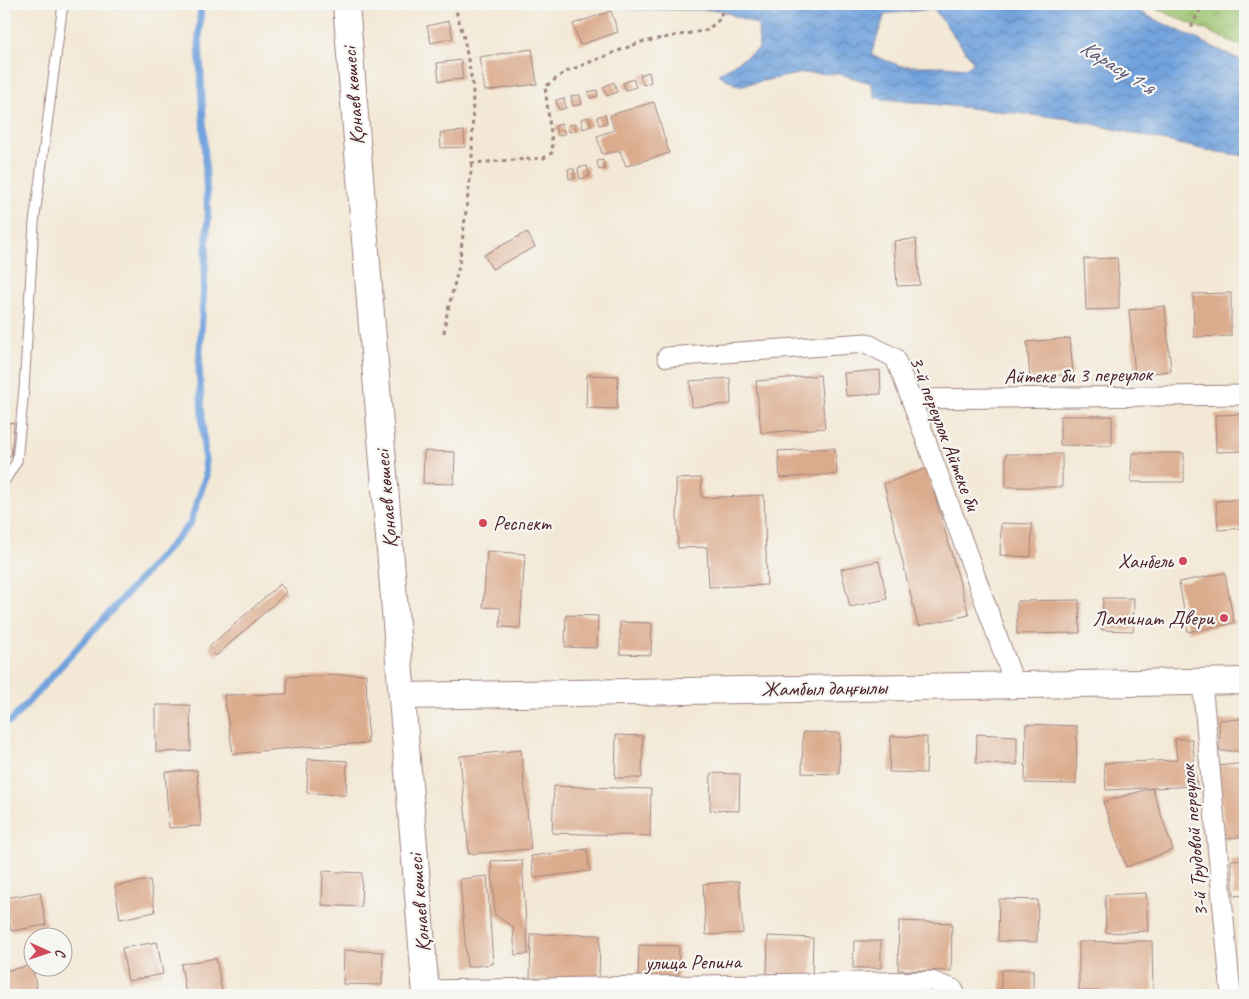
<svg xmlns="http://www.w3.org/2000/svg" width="1249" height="999" font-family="Caveat,sans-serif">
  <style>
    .park { fill: url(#park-crowns); stroke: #73714d }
    .water { fill: url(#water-waves); stroke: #5e6184; fill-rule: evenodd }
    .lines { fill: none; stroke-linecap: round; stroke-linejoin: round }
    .stream { stroke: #72a3dd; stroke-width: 7 }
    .building { fill: #dbab8d }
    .service-casing { stroke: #9e8480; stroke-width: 11 }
    .minor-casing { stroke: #9e8480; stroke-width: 21 }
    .secondary-casing { stroke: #9e8480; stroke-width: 28 }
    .path { stroke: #9e8480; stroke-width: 3; stroke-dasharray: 4 4; stroke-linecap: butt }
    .service { stroke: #fff; stroke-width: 9 }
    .minor { stroke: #fff; stroke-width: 19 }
    .secondary { stroke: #fff; stroke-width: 26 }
    .poi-dot { fill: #d1495b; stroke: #f6f6f2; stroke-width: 2 }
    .labels { text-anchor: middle; stroke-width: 4.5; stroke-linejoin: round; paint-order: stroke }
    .street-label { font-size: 21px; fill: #4a1f2b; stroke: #f6f6f2 }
    .poi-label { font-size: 21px; fill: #4a1f2b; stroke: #f6f6f2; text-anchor: end }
    .water-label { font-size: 22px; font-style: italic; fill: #5a5472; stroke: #f6f6f2 }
  </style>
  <defs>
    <pattern id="park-crowns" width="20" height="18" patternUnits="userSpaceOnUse" patternTransform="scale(1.25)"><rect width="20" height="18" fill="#9cc36f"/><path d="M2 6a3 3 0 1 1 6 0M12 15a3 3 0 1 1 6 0" fill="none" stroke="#819e5b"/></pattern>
    <pattern id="water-waves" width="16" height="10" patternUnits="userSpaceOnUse" patternTransform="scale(1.25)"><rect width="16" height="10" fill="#72a3dd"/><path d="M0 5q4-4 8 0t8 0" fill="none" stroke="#6084b3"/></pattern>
  </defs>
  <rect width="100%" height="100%" fill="#f6f6f2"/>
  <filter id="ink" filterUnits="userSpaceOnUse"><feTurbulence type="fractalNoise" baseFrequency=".02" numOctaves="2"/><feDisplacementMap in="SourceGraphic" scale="10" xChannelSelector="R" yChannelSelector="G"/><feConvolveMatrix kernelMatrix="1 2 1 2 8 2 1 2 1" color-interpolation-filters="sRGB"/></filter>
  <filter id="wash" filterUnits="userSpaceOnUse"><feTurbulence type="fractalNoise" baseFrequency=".0096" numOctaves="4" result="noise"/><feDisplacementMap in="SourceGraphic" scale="20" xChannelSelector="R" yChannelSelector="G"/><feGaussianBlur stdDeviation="1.12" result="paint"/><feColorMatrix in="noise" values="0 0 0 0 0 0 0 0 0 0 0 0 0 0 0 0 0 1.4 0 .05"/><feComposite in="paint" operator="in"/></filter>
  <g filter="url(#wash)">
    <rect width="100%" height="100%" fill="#f3e8d5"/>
    <polygon class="park" points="1146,4 1245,4 1245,47 1244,47"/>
    <path class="water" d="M616 4H1123L1245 62V156L1205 150 1071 119 875 98 871 83 840 74 803 73 738 86 718 74 759 49 758 25 720 10 632 9ZM934 9 974 63 966 68 945 66H901L871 55 885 14Z"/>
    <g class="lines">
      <polyline class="stream" points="4,723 11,721 190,524 206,476 199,367 208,218 199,39 201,4"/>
    </g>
    <g id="blocks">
      <g class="building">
        <polygon points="611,11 618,32 580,45 573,24"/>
        <polygon points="449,21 453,38 431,43 427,26"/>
        <polygon points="532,49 537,84 485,91 479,57"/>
        <polygon points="461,60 463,79 439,81 437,63"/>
        <polygon points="649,72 651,82 643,85 640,75"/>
        <polygon points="633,79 636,87 626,90 623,83"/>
        <polygon points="614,82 617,92 607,96 603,87"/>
        <polygon points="597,90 598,96 590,98 588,92"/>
        <polygon points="580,95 582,104 573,106 571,96"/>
        <polygon points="564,98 566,108 559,110 556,100"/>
        <polygon points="654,102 669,153 626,166 620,151 602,154 597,136 614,130 610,115"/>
        <polygon points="605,114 607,123 599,125 597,117"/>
        <polygon points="589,117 591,126 583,129 581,119"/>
        <polygon points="561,124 565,134 558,136 555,126"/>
        <polygon points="575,124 576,131 569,132 568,125"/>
        <polygon points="464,131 465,147 441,148 440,133"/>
        <polygon points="603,160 605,169 599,170 597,161"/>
        <polygon points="587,166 590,176 580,179 578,168"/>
        <polygon points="568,169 574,169 575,178 569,179"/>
        <polygon points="527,232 535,247 492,269 484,255"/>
        <polygon points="916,239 920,285 897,286 894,241"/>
        <polygon points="1117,258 1119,285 1119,309 1086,310 1084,259"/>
        <polygon points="1231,293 1231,336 1194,337 1193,294"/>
        <polygon points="1165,306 1171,371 1135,375 1129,310"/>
        <polygon points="1070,338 1073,374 1030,378 1027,342"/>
        <polygon points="880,370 881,394 846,396 844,373"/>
        <polygon points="587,375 618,376 617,409 586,408"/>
        <polygon points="820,375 825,428 761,433 756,381"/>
        <polygon points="730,378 731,404 692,407 690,381"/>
        <polygon points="1245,414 1245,451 1216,452 1215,415"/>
        <polygon points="1060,416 1112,416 1112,446 1060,445"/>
        <polygon points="4,422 14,423 11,457 4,456"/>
        <polygon points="835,448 837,474 780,478 778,451"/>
        <polygon points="424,451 455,452 454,484 423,483"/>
        <polygon points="1132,453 1184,453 1184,482 1131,482"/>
        <rect x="1006" y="454" width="56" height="33"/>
        <polygon points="927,468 969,615 918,626 884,484"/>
        <polygon points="701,478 702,498 764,495 767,585 709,587 707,547 678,548 676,479"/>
        <polygon points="1245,499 1245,528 1218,530 1216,501"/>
        <polygon points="1001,523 1032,524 1031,557 1000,555"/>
        <polygon points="487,551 525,554 520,628 500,627 501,608 483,607"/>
        <polygon points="879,561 887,599 850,607 841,569"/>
        <polygon points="1225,573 1234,623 1188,632 1179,582"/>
        <polygon points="280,584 287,592 216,656 209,647"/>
        <polygon points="1103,598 1134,598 1133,631 1102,630"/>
        <polygon points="1079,600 1080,633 1017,634 1017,601"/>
        <polygon points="566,615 598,616 597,648 565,647"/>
        <polygon points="620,622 652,623 651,655 620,654"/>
        <polygon points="366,674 368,743 290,748 233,754 224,695 287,694 287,677"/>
        <polygon points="156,705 190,705 191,751 156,752"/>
        <polygon points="1245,719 1245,751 1220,751 1219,720"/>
        <polygon points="1026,724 1077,726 1076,784 1025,783"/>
        <polygon points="803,732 840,733 839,774 802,773"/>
        <polygon points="977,734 1017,736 1017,765 976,763"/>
        <polygon points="616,735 643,736 642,778 615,778"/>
        <polygon points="891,736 927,737 926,773 889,772"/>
        <polygon points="1175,739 1192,739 1197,786 1152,788 1173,850 1126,867 1103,802 1152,788 1106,790 1104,763 1177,760"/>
        <polygon points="521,750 531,849 469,854 460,756"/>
        <polygon points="308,759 347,761 346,795 307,793"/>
        <polygon points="1245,763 1245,836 1225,839 1218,766"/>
        <polygon points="197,770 201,826 169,828 165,772"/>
        <polygon points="711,773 740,774 739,811 710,810"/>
        <polygon points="554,786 651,789 650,836 552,833"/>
        <polygon points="587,849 590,871 534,878 531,856"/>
        <polygon points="1245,859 1245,895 1234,896 1231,860"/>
        <polygon points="522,860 528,954 515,955 513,927 495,915 491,861"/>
        <polygon points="323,871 362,873 361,907 322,905"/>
        <polygon points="487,876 493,964 467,967 460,879"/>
        <polygon points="150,880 155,912 120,919 115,886"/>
        <polygon points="739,881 743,933 706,935 703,884"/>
        <polygon points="40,892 46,925 11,931 5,898"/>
        <polygon points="1146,893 1148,931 1106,933 1105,895"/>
        <polygon points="999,899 1038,900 1037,942 998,941"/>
        <polygon points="899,921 952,923 951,971 898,970"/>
        <polygon points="531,934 600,935 599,981 530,979"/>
        <polygon points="768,936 813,938 812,975 767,974"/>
        <polygon points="854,941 881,941 881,968 853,968"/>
        <polygon points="1152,941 1153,991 1079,991 1079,942"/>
        <polygon points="157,942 163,974 128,981 122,948"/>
        <polygon points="639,945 679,946 678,979 638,978"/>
        <polygon points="344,950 383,952 382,985 343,984"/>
        <polygon points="216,958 222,991 198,995 186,995 181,964"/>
        <polygon points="32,965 38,995 4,995 4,971"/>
        <rect x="1001" y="970" width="32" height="25"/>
      </g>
    </g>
  </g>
  <g filter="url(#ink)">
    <use href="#blocks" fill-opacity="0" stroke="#9e8480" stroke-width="1"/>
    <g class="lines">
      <g class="service-casing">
        <polyline id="service" points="4,482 17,461 24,389 34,223 63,4"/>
      </g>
      <g class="minor-casing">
        <g id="minor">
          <polyline points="667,357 866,343 895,358 911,399 1015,685"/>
          <polyline points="911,399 1245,395"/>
          <polyline points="1202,682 1231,995"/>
          <polyline points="426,990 931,981 953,989 956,995"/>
        </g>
      </g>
      <g class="secondary-casing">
        <g id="secondary">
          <polyline points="346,4 426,995"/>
          <polyline points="403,696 1245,681"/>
        </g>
      </g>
      <g class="path">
        <polyline points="454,4 464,38 473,87 472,163 544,158 553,152 545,87 565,72 641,42 707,30 720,19 724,4"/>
        <polyline points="1191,27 1203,4"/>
        <polyline points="444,333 446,318 459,266 472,163"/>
      </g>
      <use href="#service" class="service"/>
      <use href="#minor" class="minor"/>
      <use href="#secondary" class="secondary"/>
    </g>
  </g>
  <g class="poi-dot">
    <circle cx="483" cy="523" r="5"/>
    <circle cx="1183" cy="561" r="5"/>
    <circle cx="1224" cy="618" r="5"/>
  </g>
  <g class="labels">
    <g class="street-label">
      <text transform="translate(353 96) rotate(-95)" y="7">Қонаев көшесі</text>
      <text transform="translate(1078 375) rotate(-1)" y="7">Айтеке би 3 переулок</text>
      <text transform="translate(945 433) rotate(69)" y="7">3-й переулок Айтеке би</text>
      <text transform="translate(386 499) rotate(-95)" y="7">Қонаев көшесі</text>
      <text transform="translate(824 688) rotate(-1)" y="7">Жамбыл даңғылы</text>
      <text transform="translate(1194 841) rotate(-95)" y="7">3-й Трудовой переулок</text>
      <text transform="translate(419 903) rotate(-95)" y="7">Қонаев көшесі</text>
      <text transform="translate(693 962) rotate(-1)" y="7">улица Репина</text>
    </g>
    <g class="poi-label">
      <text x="493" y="530" text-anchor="start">Респект</text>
      <text x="1173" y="568">Ханбель</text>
      <text x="1214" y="625">Ламинат Двери</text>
    </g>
    <g class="water-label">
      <text transform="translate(1118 66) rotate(32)" y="8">Карасу 1-я</text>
    </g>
  </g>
  <rect width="1249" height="999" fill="none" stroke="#f6f6f2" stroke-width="20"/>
  <g transform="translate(48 952) rotate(93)"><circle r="24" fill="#f6f6f2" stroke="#b1a0a2"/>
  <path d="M0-4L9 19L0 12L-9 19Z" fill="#d1495b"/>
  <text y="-8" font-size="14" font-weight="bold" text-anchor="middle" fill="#4a1f2b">С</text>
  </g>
</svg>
